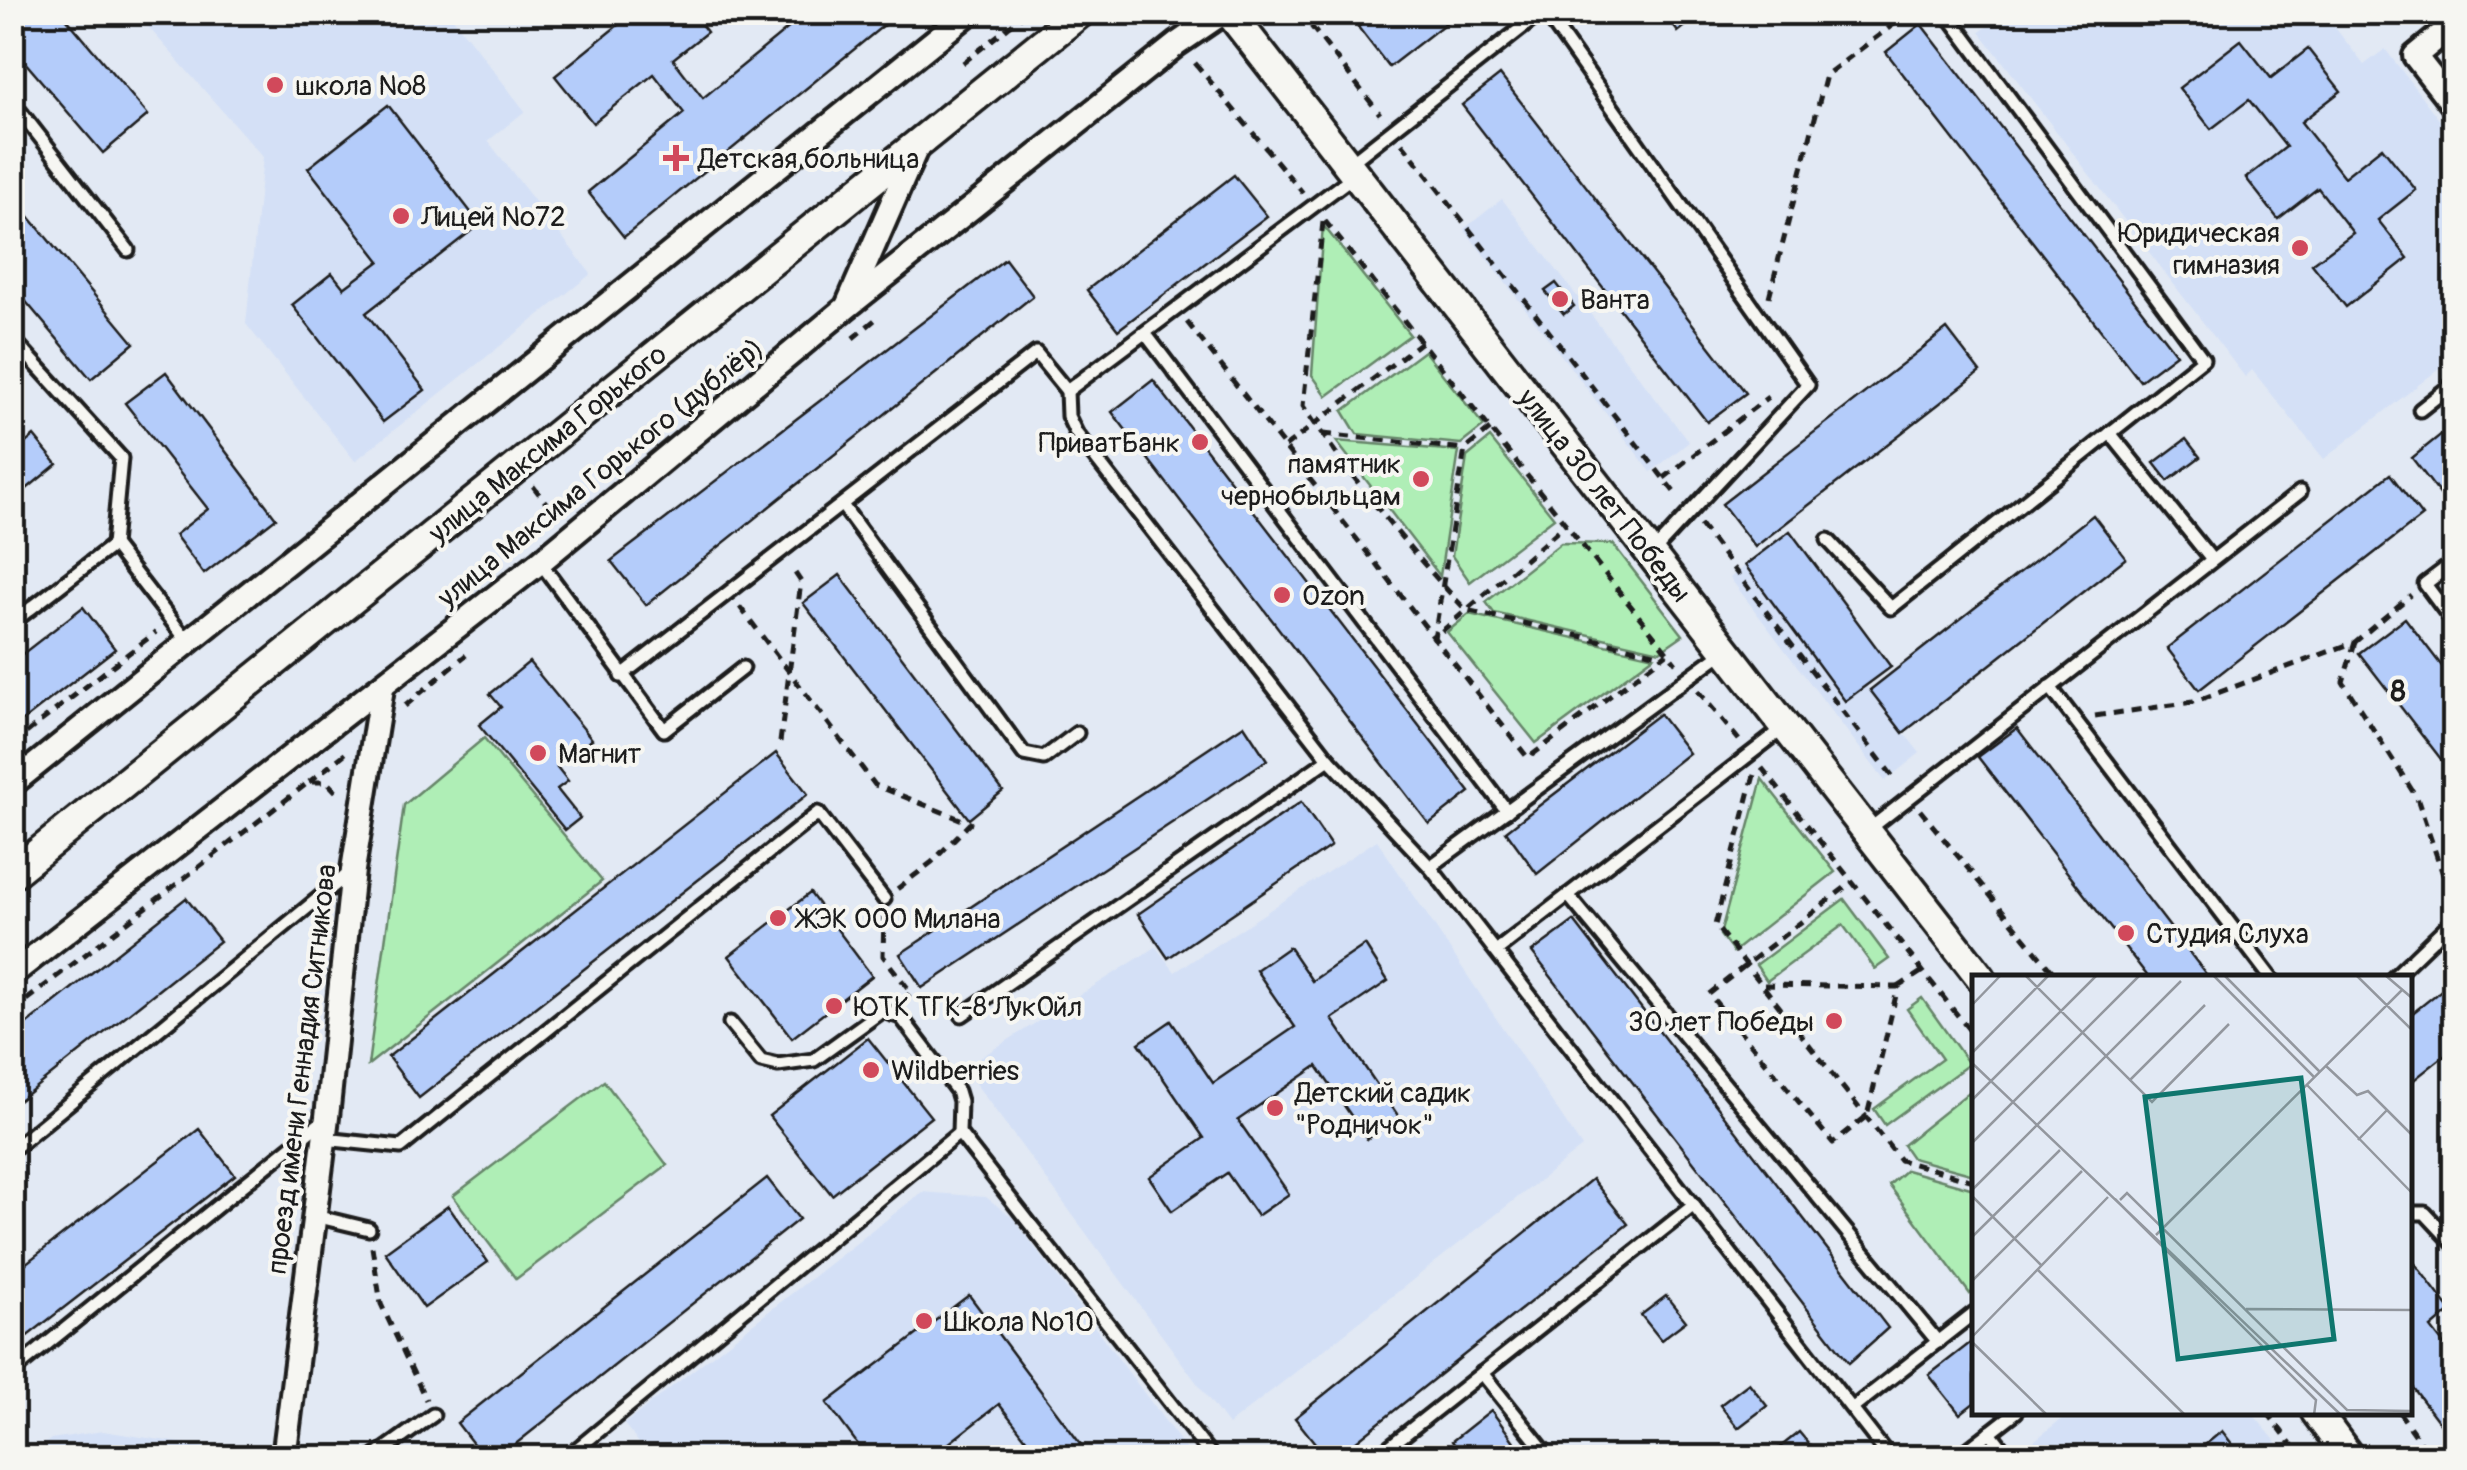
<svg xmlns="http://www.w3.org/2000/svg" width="2467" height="1470" font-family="Pangolin,sans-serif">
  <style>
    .built { fill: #d4e0f6 }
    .green { fill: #afeeb6; stroke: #668569; stroke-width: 2.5 }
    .building { fill: #b4ccfa; stroke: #1c1c1c; stroke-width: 2.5 }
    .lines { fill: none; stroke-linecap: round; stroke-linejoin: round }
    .service-casing { stroke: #1c1c1c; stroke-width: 19 }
    .minor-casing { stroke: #1c1c1c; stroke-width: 30 }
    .tertiary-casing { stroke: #1c1c1c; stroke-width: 35 }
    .path { stroke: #1c1c1c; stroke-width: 5; stroke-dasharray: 10 8; stroke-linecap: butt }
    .service { stroke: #f6f6f2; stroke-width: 11 }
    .minor { stroke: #f6f6f2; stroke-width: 22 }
    .tertiary { stroke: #f6f6f2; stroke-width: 28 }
    .poi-dot { fill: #d1495b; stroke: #f6f6f2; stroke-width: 4 }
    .labels { text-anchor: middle; stroke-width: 8; stroke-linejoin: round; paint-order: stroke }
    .poi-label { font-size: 28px; fill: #1c1c1c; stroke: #f6f6f2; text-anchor: start }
    .street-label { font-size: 28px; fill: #1c1c1c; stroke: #f6f6f2 }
    .neighbourhood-label { font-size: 30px; font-weight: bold; fill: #1c1c1c; stroke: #f6f6f2 }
    .inset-road { fill: none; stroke: #93979e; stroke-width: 2.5 }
    .view { fill: #0f766e; fill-opacity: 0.15; stroke: #0f766e; stroke-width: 5 }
    .inset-edge { fill: none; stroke: #1c1c1c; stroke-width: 5 }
  </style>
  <rect width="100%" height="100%" fill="#e2e9f4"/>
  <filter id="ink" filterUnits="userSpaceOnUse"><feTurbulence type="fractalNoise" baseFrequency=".01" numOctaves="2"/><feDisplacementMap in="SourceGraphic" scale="20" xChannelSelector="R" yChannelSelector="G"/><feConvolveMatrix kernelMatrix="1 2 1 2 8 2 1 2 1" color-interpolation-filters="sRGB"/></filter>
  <g filter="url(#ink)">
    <g class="built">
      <polygon points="2323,12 2364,65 2385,49 2454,139 2454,357 2324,459 2252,370 2245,377 1980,32 2005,13"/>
      <polygon points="136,13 449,13 525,111 488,141 591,274 355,461 246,324 263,157"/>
      <polygon points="1502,199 1689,442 1651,472 1464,229"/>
      <polygon points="1745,565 1844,700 1866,685 1920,753 1885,781 1730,578"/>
      <polygon points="1377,840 1582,1147 1228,1425 964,1068 1156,947 1175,972"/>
      <polygon points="922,1192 986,1197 1013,1218 1192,1457 650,1457 624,1424"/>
      <polygon points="2070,1412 2252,1413 2289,1457 2013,1458"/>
      <polygon points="103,1431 264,1456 264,1457 28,1457 51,1439"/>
    </g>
    <g class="green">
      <polygon points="1323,225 1410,335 1327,396 1312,375"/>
      <polygon points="1424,351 1484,426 1461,444 1357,434 1343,411"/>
      <polygon points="1490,438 1554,518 1470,582 1452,556 1467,457"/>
      <polygon points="1336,441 1459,451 1440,576"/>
      <polygon points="1561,543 1613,544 1683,635 1660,651 1494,613 1486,602"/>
      <polygon points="1469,614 1654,656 1536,743 1447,632"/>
      <polygon points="484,738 602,881 368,1065 404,805"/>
      <polygon points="1762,779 1835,872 1733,952 1720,935"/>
      <polygon points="1844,899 1889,959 1875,969 1843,925 1767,981 1756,965"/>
      <polygon points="1922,998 1969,1064 1885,1125 1874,1109 1942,1059 1907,1009"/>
      <polygon points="604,1081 667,1165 516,1279 453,1196"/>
      <polygon points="1974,1088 1974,1175 1912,1158 1903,1145"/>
      <polygon points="1906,1170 1974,1189 1974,1290 1970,1294 1889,1185"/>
    </g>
    <g class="building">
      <polygon points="12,12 61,12 148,115 103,153 12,47"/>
      <polygon points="634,12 692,12 707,32 673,59 703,98 808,12 900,12 624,237 588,192 684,113 654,74 593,123 555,76"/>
      <polygon points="1376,12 1460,12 1389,67 1358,27"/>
      <polygon points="1663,12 1703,12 1678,32"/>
      <polygon points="1921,24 2176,354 2140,381 1886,52"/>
      <polygon points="2241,40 2271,78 2308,49 2341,91 2301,122 2344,177 2382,147 2416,190 2378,220 2408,258 2346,307 2312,264 2353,233 2318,188 2278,219 2246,178 2286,147 2249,100 2211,129 2179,88"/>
      <polygon points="1500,75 1746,393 1707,422 1462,105"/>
      <polygon points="388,105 480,224 366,313 425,390 383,422 292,305 332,273 344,288 380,261 308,168"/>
      <polygon points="1234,175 1267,216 1118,330 1087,290"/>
      <polygon points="12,196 134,343 91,379 12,285"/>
      <polygon points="1005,259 1033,296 646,605 611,561"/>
      <polygon points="1556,283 1574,306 1564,314 1545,291"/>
      <polygon points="1947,329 1980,372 1755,547 1722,504"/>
      <polygon points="166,372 276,518 204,574 175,535 208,509 125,403"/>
      <polygon points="1153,380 1470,792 1429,824 1112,412"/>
      <polygon points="2454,424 2454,494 2445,501 2412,458"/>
      <polygon points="34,436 57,464 12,501 12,454"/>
      <polygon points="2186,439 2200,457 2168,481 2154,463"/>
      <polygon points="2390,474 2422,516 2199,690 2167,648"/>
      <polygon points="2093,515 2126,558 1903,733 1870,690"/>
      <polygon points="1790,531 1891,667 1845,701 1745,565"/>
      <polygon points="840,575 1003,791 969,819 803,603"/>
      <polygon points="83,607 115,649 12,729 12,662"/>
      <polygon points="2405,618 2454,682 2454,776 2359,653"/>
      <polygon points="529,662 592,739 557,767 568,781 557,789 580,818 565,830 479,725 501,707 490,694"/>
      <polygon points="1659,714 1689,753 1537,874 1506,831"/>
      <polygon points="1244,725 1267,760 922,988 900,954"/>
      <polygon points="2017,728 2209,978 2149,978 1978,757"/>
      <polygon points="776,753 808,794 419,1098 388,1057"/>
      <polygon points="1301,802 1331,846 1168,958 1138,914"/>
      <polygon points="810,893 872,976 792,1038 729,956"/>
      <polygon points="186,898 220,941 12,1106 12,1036"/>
      <polygon points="1574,921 1888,1328 1849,1363 1532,952"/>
      <polygon points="1365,945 1388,981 1332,1019 1399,1117 1367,1139 1317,1066 1238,1120 1289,1194 1257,1216 1227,1173 1172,1211 1149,1177 1204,1138 1139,1043 1171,1021 1213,1083 1295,1027 1256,970 1289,947 1312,981"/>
      <polygon points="2454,980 2454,1048 2410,1083 2410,1015"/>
      <polygon points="868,1038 931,1117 832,1195 769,1116"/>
      <polygon points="199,1129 235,1175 12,1348 12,1274"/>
      <polygon points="767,1178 799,1219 498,1458 484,1458 457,1423"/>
      <polygon points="1592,1179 1628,1224 1335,1458 1327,1458 1295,1418"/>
      <polygon points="448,1206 488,1262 424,1308 385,1252"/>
      <polygon points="2410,1257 2451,1311 2431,1328 2454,1358 2454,1442 2410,1384"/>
      <polygon points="969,1295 1091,1458 1041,1458 999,1404 934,1455 936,1458 868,1458 827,1403"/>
      <polygon points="1666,1296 1686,1321 1661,1340 1641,1315"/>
      <polygon points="1974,1340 1974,1403 1960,1414 1929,1375"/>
      <polygon points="1749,1383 1767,1406 1738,1428 1720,1405"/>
      <polygon points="1491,1410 1526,1458 1464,1458 1452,1441"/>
      <polygon points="2222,1431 2243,1458 2189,1458"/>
      <polygon points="1799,1432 1820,1457 1820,1458 1787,1458 1779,1448"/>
    </g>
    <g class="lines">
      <g class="service-casing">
        <g id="service">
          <polyline points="1545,12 1808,385 1652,553"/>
          <polyline points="12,101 128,250"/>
          <polyline points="1349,164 1542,12"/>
          <polyline points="1145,333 1507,811"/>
          <polyline points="12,338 121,458 113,545"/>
          <polyline points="1067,391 1068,416 1076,433 1329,759 1430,867 1890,1458"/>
          <polyline points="2420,410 2454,383"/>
          <polyline points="2110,433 2212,560"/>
          <polyline points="842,505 1024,754 1044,758 1077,733"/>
          <polyline points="1828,540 1891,608 2203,359 1946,12"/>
          <polyline points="540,562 664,730 743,668"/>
          <polyline points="2454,562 2425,584 2454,623"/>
          <polyline points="12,623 113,545 188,642"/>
          <polyline points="621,676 1036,353 1067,391 1356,174"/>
          <polyline points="2050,687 2271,978"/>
          <polyline points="1867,831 2300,492"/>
          <polyline points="1430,867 1726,650"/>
          <polyline points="1568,895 1938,1342"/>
          <polyline points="1496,951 1785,727"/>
          <polyline points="2393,978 2454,919"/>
          <polyline points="962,1015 1329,759"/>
          <polyline points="730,1023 761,1061 778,1065 814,1060 882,1011 901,1017 957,1091 960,1101 959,1133 1213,1458"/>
          <polyline points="324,1139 401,1147 818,813 884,899"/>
          <polyline points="12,1150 353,870"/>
          <polyline points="2410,1213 2425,1213 2454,1244"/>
          <polyline points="315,1216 369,1229"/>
          <polyline points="12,1372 324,1120"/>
          <polyline points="1482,1373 1550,1458"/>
          <polyline points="1853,1408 1974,1313"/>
          <polyline points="1990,1432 2010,1458"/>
          <polyline points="373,1458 433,1415"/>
          <polyline points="566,1458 959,1133"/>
          <polyline points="1375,1458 1694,1205"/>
          <polyline points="1957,1458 2016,1412"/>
        </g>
      </g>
      <g class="minor-casing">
        <g id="minor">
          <polyline points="2454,24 2415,56 2454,106"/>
          <polyline points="848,304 919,142"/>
          <polyline points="12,784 970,12"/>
          <polyline points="12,974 540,562 847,307 1177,44 1224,12"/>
          <polyline points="284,1458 327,1117 353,870 382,688"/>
        </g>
      </g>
      <g class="tertiary-casing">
        <g id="tertiary">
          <polyline points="1229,12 1981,978"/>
          <polyline points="12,874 1081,12"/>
          <polyline points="2316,1412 2350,1458"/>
        </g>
      </g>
      <g class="path">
        <polyline points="1300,12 1380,114"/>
        <polyline points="963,63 1027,12"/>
        <polyline points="1195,63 1303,193"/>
        <polyline points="1402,143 1678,497"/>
        <polyline points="1325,221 1676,663"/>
        <path d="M1323 222 1303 406C1348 473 1410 552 1466 610L1663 655"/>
        <polyline points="1769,297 1826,75 1910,12"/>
        <polyline points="1187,322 1528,758 1667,653"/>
        <polyline points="853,338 876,319"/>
        <polyline points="1490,429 1465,449 1434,638 1566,524"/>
        <polyline points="1323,434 1465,449"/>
        <polyline points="1285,447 1421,342"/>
        <polyline points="1664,478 1768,397"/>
        <polyline points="533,486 557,517"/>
        <polyline points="1700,525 1897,782"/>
        <polyline points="740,607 875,785 970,823 932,862 897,889"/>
        <polyline points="2355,642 2343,682 2417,798 2452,901"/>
        <polyline points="1698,691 1739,740"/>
        <polyline points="405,706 466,655"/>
        <polyline points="2095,716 2193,702 2355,642 2411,595"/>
        <polyline points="780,742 801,582 795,573"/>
        <polyline points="12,744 156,632"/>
        <polyline points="1762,768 1974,1036"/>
        <polyline points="1754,775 1715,925 1900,1160 1974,1181"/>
        <polyline points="309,782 346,753"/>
        <polyline points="1920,810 2058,978"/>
        <polyline points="884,914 883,956 911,992 904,1000"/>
        <polyline points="1764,985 1898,987 1867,1116 1833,1143 1709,994 1852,882"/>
        <polyline points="1898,987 1923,971"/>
        <polyline points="12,1011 309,782 327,782 340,796"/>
        <polyline points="372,1247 381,1304 426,1400"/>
        <polyline points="2267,1412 2302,1458"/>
        <polyline points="2399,1412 2432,1458"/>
      </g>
      <use href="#service" class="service"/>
      <use href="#minor" class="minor"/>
      <use href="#tertiary" class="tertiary"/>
    </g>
  </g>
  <g class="poi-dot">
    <circle cx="275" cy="85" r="10"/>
    <path d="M671 143h10v10h10v10h-10v10h-10v-10h-10v-10h10z"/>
    <circle cx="401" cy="216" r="10"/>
    <circle cx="2300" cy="248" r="10"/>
    <circle cx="1560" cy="299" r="10"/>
    <circle cx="1200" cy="442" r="10"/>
    <circle cx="1421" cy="479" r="10"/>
    <circle cx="1282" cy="595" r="10"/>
    <circle cx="538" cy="753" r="10"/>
    <circle cx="778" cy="918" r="10"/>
    <circle cx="2126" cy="933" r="10"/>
    <circle cx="834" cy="1006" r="10"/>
    <circle cx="1834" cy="1021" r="10"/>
    <circle cx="871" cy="1070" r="10"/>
    <circle cx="1275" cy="1108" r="10"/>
    <circle cx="924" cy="1321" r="10"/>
  </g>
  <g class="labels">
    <g class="poi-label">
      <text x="295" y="95">школа №8</text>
      <text x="698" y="168">Детская больница</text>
      <text x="421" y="226">Лицей №72</text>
      <text x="2280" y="242" text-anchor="end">Юридическая<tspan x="2280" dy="32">гимназия</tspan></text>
      <text x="1580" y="309">Ванта</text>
      <text x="1180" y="452" text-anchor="end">ПриватБанк</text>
      <text x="1401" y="473" text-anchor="end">памятник<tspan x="1401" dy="32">чернобыльцам</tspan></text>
      <text x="1302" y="605">Ozon</text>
      <text x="558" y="763">Магнит</text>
      <text x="798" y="928">ЖЭК ООО Милана</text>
      <text x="2146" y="943">Студия Слуха</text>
      <text x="854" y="1016">ЮТК ТГК-8 ЛукОйл</text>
      <text x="1814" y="1031" text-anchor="end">30 лет Победы</text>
      <text x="891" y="1080">Wildberries</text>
      <text x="1295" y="1102">Детский садик<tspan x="1295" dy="32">"Родничок"</tspan></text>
      <text x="944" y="1331">Школа №10</text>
    </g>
    <g class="street-label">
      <text transform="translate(547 443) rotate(-39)" y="10">улица Максима Горького</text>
      <text transform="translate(600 472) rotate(-39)" y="10">улица Максима Горького (дублёр)</text>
      <text transform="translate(1605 495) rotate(52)" y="10">улица 30 лет Победы</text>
      <text transform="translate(301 1069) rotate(-83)" y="10">проезд имени Геннадия Ситникова</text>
    </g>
    <g class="neighbourhood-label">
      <text x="2398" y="701">8</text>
    </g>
  </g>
  <g transform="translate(1972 975)">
    <rect width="440" height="440" fill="#e2e9f4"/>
    <path class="inset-road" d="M53 0 180 127 257 49M241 0 343 103M252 0 348 97M384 0 440 55M413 0 440 23M0 30 29 0M0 78 77 0M0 88 369 440M354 91 385 120 396 116 440 160M158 105 233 30M335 110 440 218M0 125 125 0M386 165 415 135M0 168 168 0M0 215 209 6M0 221 69 290M143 224 344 425 342 440M148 225 155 218 375 435 440 436M184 260 430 15M0 262 88 175M66 295 213 440M0 306 110 196M274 334 440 335M0 362 136 222M0 367 75 440"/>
    <path class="view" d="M329 103 362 364 206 384 173 122Z"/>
    <rect width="440" height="440" class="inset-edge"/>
  </g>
  <rect width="2467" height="1470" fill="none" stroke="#f6f6f2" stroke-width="50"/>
  <rect x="25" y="25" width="2417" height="1420" fill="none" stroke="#1c1c1c" stroke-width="4" filter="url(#ink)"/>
</svg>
